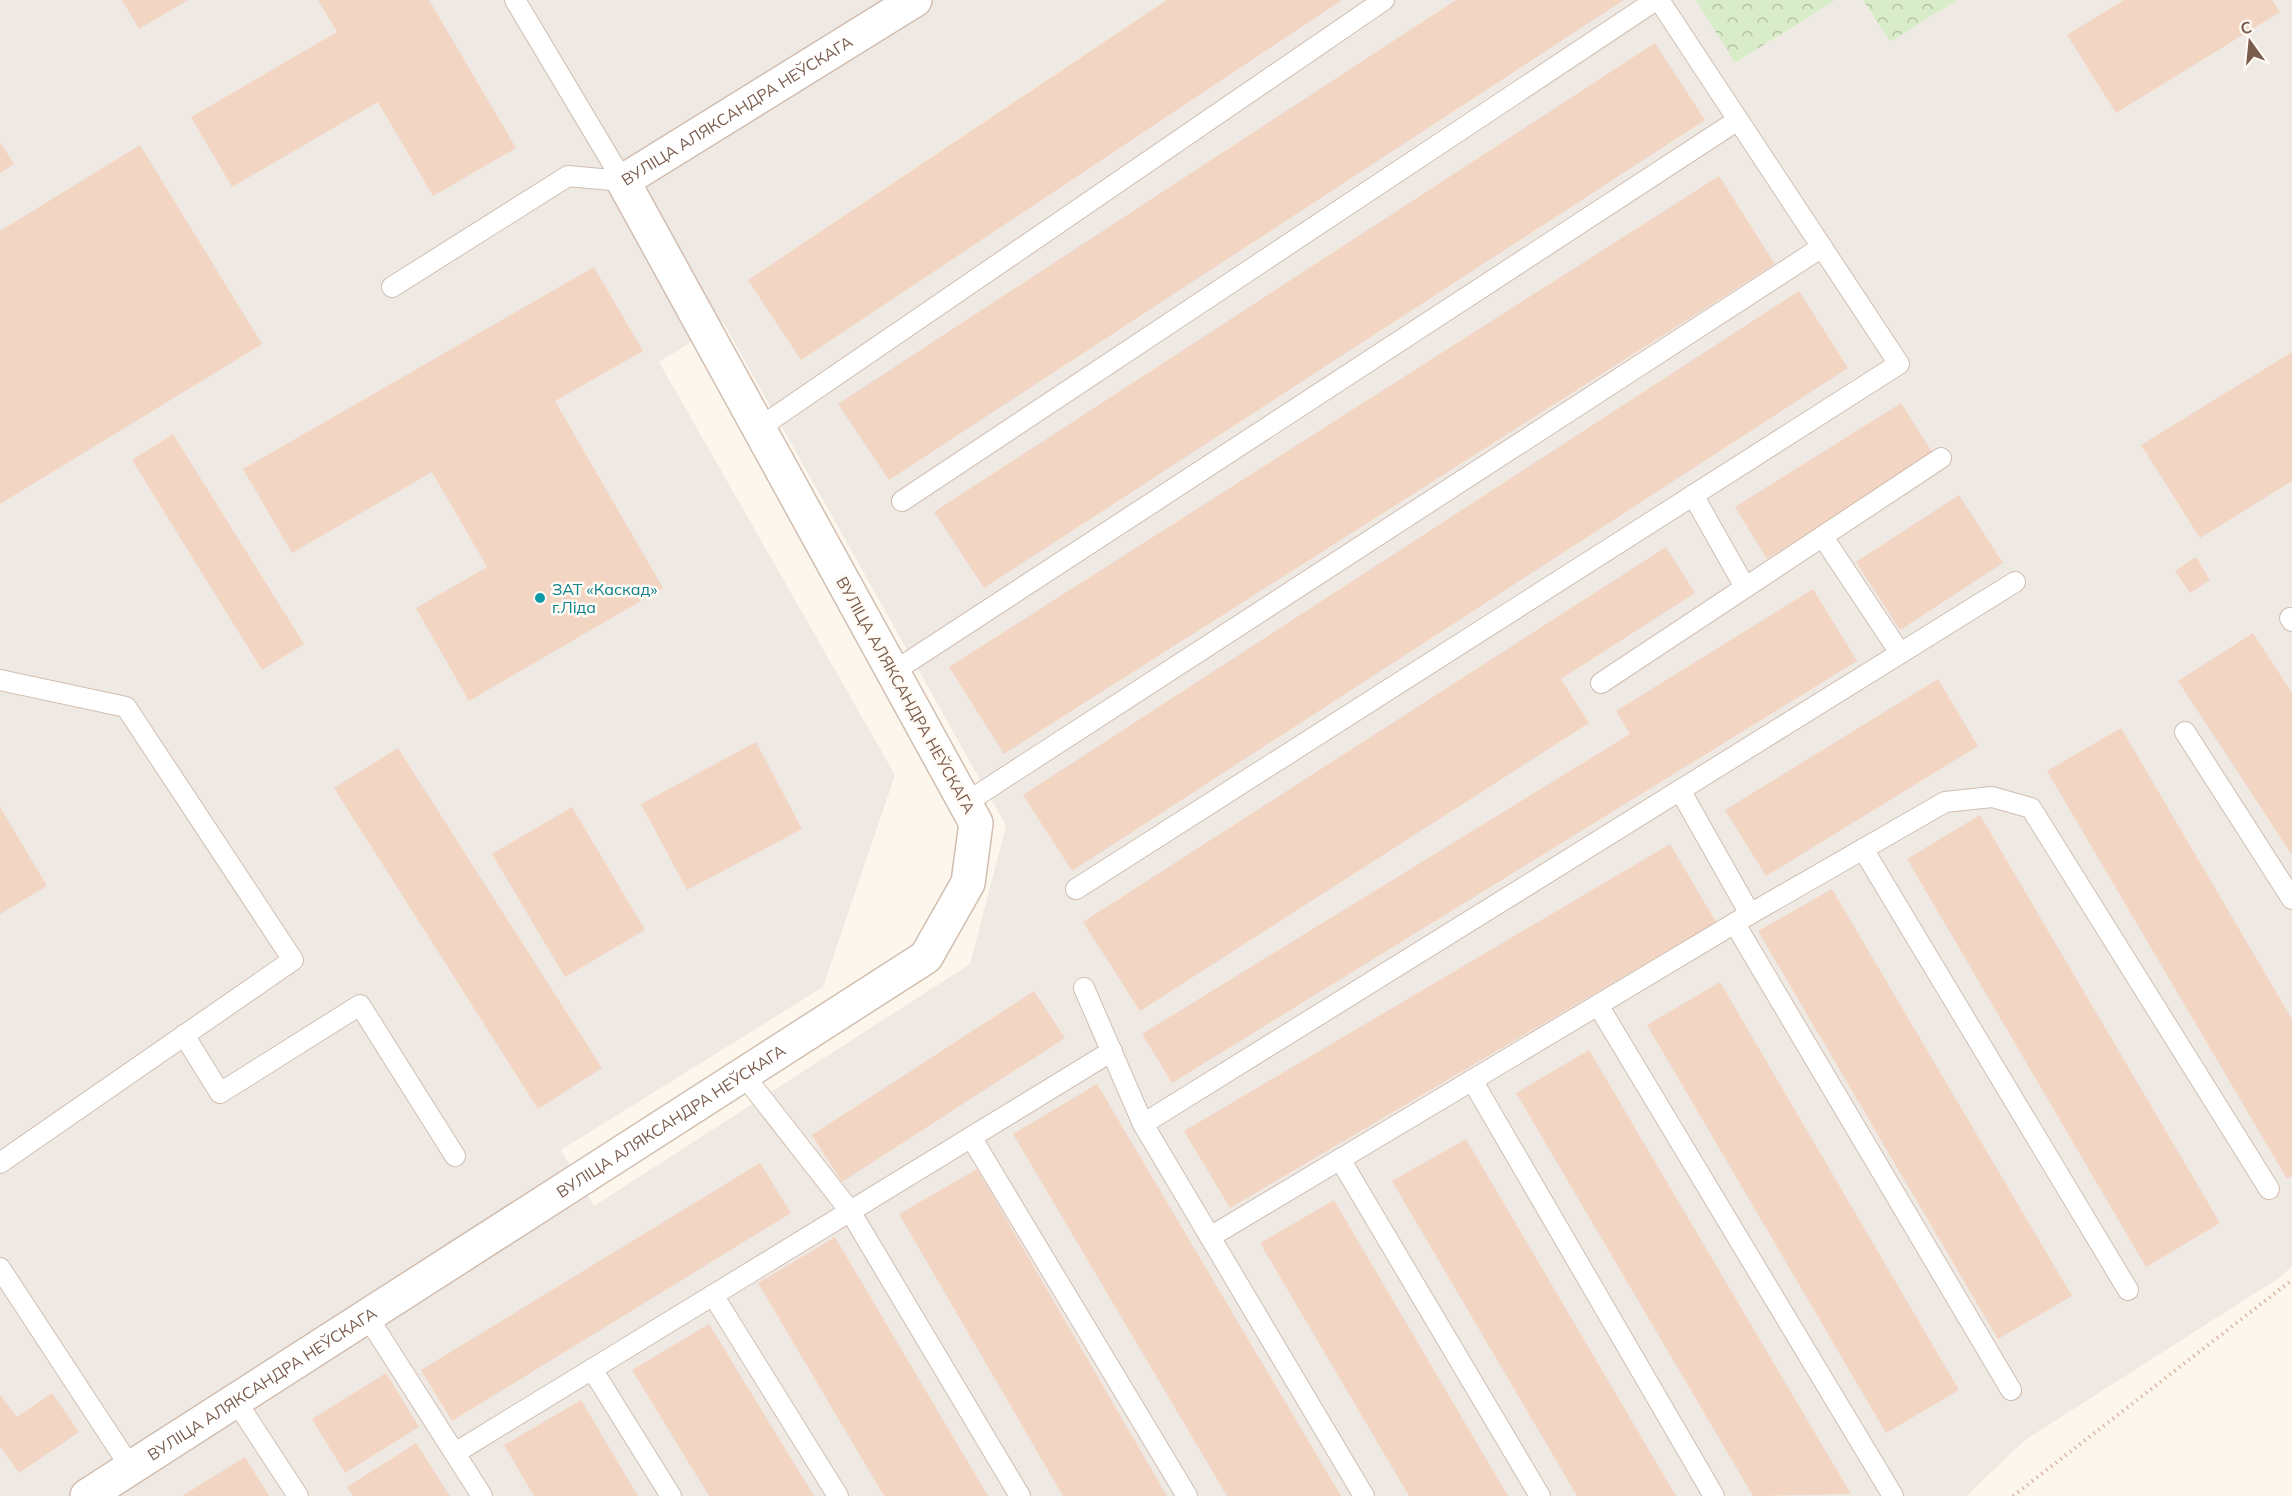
<svg xmlns="http://www.w3.org/2000/svg" width="2292" height="1496" font-family="Mulish,sans-serif">
  <style>
    .industrial { fill: #efe9e4; fill-rule: evenodd }
    .park { fill: url(#park-crowns) }
    .building { fill: #f3d5c3 }
    .lines { fill: none; stroke-linecap: round; stroke-linejoin: round }
    .service-casing { stroke: #d1beb0; stroke-width: 22 }
    .minor-casing { stroke: #d1beb0; stroke-width: 36 }
    .tertiary-casing { stroke: #d1beb0; stroke-width: 36 }
    .path { stroke: #d9b8a5; stroke-width: 4; stroke-dasharray: 1.5 4.5; stroke-linecap: butt }
    .service { stroke: #fff; stroke-width: 20 }
    .minor { stroke: #fff; stroke-width: 33 }
    .tertiary { stroke: #fff; stroke-width: 33 }
    .culture-dot { fill: #0f9aa8; stroke: #fffaf3; stroke-width: 2 }
    .labels { text-anchor: middle; stroke-width: 5; stroke-linejoin: round; paint-order: stroke }
    .street-label { font-size: 16px; fill: #7a5c4d; stroke: #fffaf3 }
    .culture-label { font-size: 16px; fill: #0d838f; stroke: #fffaf3; text-anchor: start }
  </style>
  <defs>
    <pattern id="park-crowns" width="20" height="18" patternUnits="userSpaceOnUse" patternTransform="scale(1.5)"><rect width="20" height="18" fill="#d8ecc9"/><path d="M2 6a3 3 0 1 1 6 0M12 15a3 3 0 1 1 6 0" fill="none" stroke="#b4c2a5"/></pattern>
  </defs>
  <rect width="100%" height="100%" fill="#fdf6ec"/>
  <path class="industrial" d="M0 0H1696L1736 63 1836 0H1863L1890 42 1957 0H2292V1266L2282 1276 2025 1440 1966 1496H0ZM723 322 1006 826 970 964 594 1206 561 1150 823 987 895 775 659 362Z"/>
  <g class="park">
    <polygon points="1696,0 1836,0 1735,63"/>
    <polygon points="1863,0 1957,0 1890,42"/>
  </g>
  <g class="building">
    <polygon points="122,0 188,0 139,29"/>
    <polygon points="318,0 429,0 516,148 433,196 378,102 232,187 191,117 337,32"/>
    <polygon points="1167,0 1342,0 801,360 748,280"/>
    <polygon points="1456,0 1624,0 889,480 838,404"/>
    <polygon points="2124,0 2272,0 2280,12 2116,113 2067,35"/>
    <polygon points="1655,43 1705,120 984,588 934,512"/>
    <polygon points="0,142 14,164 0,173"/>
    <polygon points="140,145 262,344 0,504 0,231"/>
    <polygon points="1719,176 1775,264 1004,754 949,667"/>
    <polygon points="594,267 643,351 555,401 663,588 469,701 416,608 487,567 432,472 292,553 243,469"/>
    <polygon points="1799,291 1848,368 1072,871 1023,795"/>
    <polygon points="2292,352 2292,481 2200,538 2141,445"/>
    <polygon points="1901,403 1934,455 1767,559 1735,507"/>
    <polygon points="173,434 304,644 262,670 132,460"/>
    <polygon points="1959,495 2003,563 1900,630 1856,562"/>
    <polygon points="1666,547 1695,593 1561,679 1589,723 1140,1011 1083,922"/>
    <polygon points="2196,557 2210,580 2190,593 2175,571"/>
    <polygon points="1813,589 1857,661 1172,1083 1142,1034 1630,734 1616,711"/>
    <polygon points="2253,633 2292,693 2292,855 2178,681"/>
    <polygon points="1938,679 1978,746 1766,876 1725,810"/>
    <polygon points="2121,728 2292,1019 2292,1176 2287,1179 2047,771"/>
    <polygon points="756,742 802,829 687,890 641,804"/>
    <polygon points="398,748 602,1068 538,1109 334,788"/>
    <polygon points="0,807 47,886 0,914"/>
    <polygon points="572,807 645,930 565,977 492,854"/>
    <polygon points="1980,815 2220,1223 2146,1267 1907,859"/>
    <polygon points="1670,844 1716,922 1230,1208 1184,1131"/>
    <polygon points="1832,889 2072,1296 1998,1339 1758,931"/>
    <polygon points="1720,982 1959,1390 1886,1433 1647,1025"/>
    <polygon points="1034,991 1065,1038 842,1182 812,1135"/>
    <polygon points="1589,1050 1851,1494 1753,1496 1516,1093"/>
    <polygon points="1097,1084 1341,1496 1227,1496 1013,1134"/>
    <polygon points="1466,1139 1676,1496 1577,1496 1392,1181"/>
    <polygon points="760,1163 791,1213 452,1421 421,1370"/>
    <polygon points="977,1169 1167,1496 1063,1496 899,1214"/>
    <polygon points="1334,1200 1508,1496 1409,1496 1260,1243"/>
    <polygon points="835,1237 988,1496 884,1496 758,1283"/>
    <polygon points="709,1324 814,1496 709,1496 632,1370"/>
    <polygon points="386,1373 419,1427 345,1473 312,1419"/>
    <polygon points="52,1393 79,1432 19,1473 0,1446 0,1395 17,1417"/>
    <polygon points="581,1400 638,1496 534,1496 504,1445"/>
    <polygon points="416,1443 450,1496 353,1496 347,1487"/>
    <polygon points="245,1457 269,1496 182,1496"/>
  </g>
  <g class="lines">
    <g class="service-casing">
      <g id="service">
        <polyline points="515,0 623,181"/>
        <polyline points="392,287 568,176 623,181"/>
        <polyline points="759,428 1384,0"/>
        <polyline points="1693,495 1745,587"/>
        <polyline points="902,501 1656,0"/>
        <polyline points="1823,537 1900,653"/>
        <polyline points="2290,618 2292,621"/>
        <polyline points="893,672 1738,120"/>
        <polyline points="0,680 126,707 293,960 0,1163"/>
        <polyline points="1601,683 1941,458"/>
        <polyline points="2185,732 2292,899"/>
        <polyline points="1680,790 1750,914"/>
        <polyline points="964,804 1822,247"/>
        <polyline points="1863,849 2128,1290"/>
        <polyline points="1076,889 1899,364 1659,0"/>
        <polyline points="1735,924 2011,1390"/>
        <polyline points="1084,988 1143,1124 1364,1496"/>
        <polyline points="1598,1005 1893,1496"/>
        <polyline points="184,1035 220,1093 360,1005 455,1156"/>
        <polyline points="743,1074 850,1211 1020,1496"/>
        <polyline points="1472,1080 1714,1496"/>
        <polyline points="1143,1124 2015,582"/>
        <polyline points="971,1137 1187,1496"/>
        <polyline points="1340,1159 1540,1496"/>
        <polyline points="1210,1237 1750,914 1945,802 1992,797 2031,808 2269,1189"/>
        <polyline points="0,1268 131,1468"/>
        <polyline points="713,1295 838,1496"/>
        <polyline points="367,1316 482,1496"/>
        <polyline points="592,1369 671,1496"/>
        <polyline points="236,1401 298,1496"/>
        <polyline points="455,1453 1112,1051"/>
      </g>
    </g>
    <g class="minor-casing">
      <g id="minor">
        <path id="s1" d="M87 1496 926 957 968 883 976 823 623 181"/>
      </g>
    </g>
    <g class="tertiary-casing">
      <g id="tertiary">
        <path id="s2" d="M623 181 915 0"/>
      </g>
    </g>
    <polyline class="path" points="2013,1496 2292,1280"/>
    <use href="#service" class="service"/>
    <use href="#minor" class="minor"/>
    <use href="#tertiary" class="tertiary"/>
  </g>
  <circle class="culture-dot" cx="540" cy="598" r="6"/>
  <g class="labels">
    <g class="street-label">
      <text dy="6" stroke="none"><textPath href="#s2" startOffset="134">ВУЛІЦА АЛЯКСАНДРА НЕЎСКАГА</textPath></text>
      <text transform="translate(906 695) rotate(61)" y="6">ВУЛІЦА АЛЯКСАНДРА НЕЎСКАГА</text>
      <text dy="6" stroke="none"><textPath href="#s1" startOffset="694">ВУЛІЦА АЛЯКСАНДРА НЕЎСКАГА</textPath></text>
      <text dy="6" stroke="none"><textPath href="#s1" startOffset="208">ВУЛІЦА АЛЯКСАНДРА НЕЎСКАГА</textPath></text>
    </g>
    <g class="culture-label">
      <text x="552" y="595">ЗАТ «Каскад»<tspan x="552" dy="18">г.Ліда</tspan></text>
    </g>
  </g>
  <g transform="translate(2250 42) rotate(345)" stroke="#fffaf3" stroke-width="4.5" paint-order="stroke">
  <path d="M0-4.5L10 22L0 15L-10 22Z" fill="#7a5c4d"/>
  <text y="-9" font-size="16" font-weight="bold" text-anchor="middle" fill="#7a5c4d">С</text>
  </g>
</svg>
